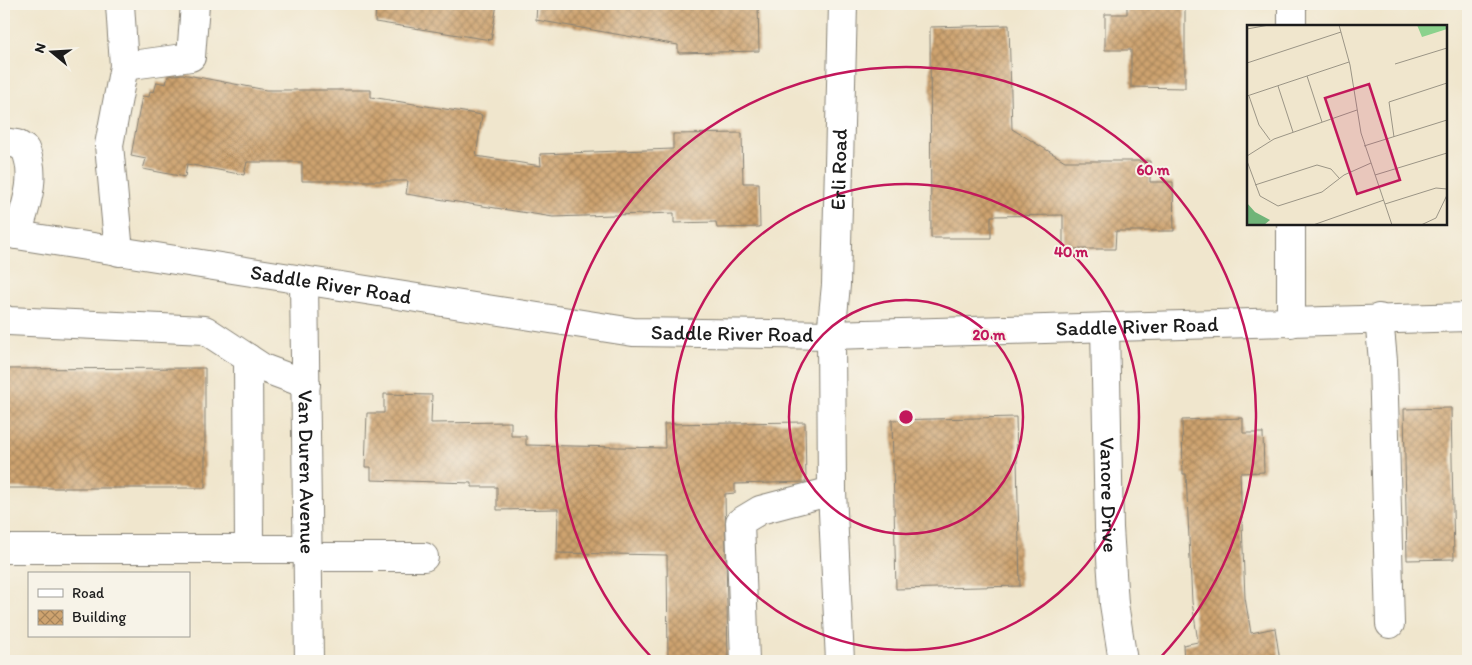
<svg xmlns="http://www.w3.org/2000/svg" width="1472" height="665" font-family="Itim,sans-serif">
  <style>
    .building { fill: url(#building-cross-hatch) }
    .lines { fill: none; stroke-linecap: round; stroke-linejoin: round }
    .minor-casing { stroke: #868174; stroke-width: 30 }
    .major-casing { stroke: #868174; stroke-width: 30 }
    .minor { stroke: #fff; stroke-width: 28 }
    .major { stroke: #fff; stroke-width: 28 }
    .ring { fill: none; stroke: #c2185b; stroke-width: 2.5 }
    .labels { text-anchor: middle; stroke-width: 4; stroke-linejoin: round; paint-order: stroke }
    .street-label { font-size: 21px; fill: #1c1c1c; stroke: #f7f3e8 }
    .inset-road { fill: none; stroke: #9b9586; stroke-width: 1 }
    .view { fill: #c2185b; fill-opacity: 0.15; stroke: #c2185b; stroke-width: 2.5 }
    .inset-edge { fill: none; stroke: #1c1c1c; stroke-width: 2.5 }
    .centre { fill: #c2185b; stroke: #f7f3e8; stroke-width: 2.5 }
    .ring-label { font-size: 15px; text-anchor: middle; font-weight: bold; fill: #c2185b; stroke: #f7f3e8; stroke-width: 4; stroke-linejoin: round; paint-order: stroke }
  </style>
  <defs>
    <pattern id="building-cross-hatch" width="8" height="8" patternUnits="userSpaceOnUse" patternTransform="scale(1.25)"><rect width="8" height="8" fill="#cea36f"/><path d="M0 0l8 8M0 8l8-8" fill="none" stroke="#a6845a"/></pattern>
  </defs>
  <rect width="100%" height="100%" fill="#f7f3e8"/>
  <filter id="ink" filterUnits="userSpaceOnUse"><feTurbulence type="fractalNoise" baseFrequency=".02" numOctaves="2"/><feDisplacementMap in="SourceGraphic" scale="10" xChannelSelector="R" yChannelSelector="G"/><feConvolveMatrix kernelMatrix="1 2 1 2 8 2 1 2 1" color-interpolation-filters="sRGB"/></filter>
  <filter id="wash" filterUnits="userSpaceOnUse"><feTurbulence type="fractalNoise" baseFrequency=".0096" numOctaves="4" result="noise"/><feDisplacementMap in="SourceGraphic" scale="20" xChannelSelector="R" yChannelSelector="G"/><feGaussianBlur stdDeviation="1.12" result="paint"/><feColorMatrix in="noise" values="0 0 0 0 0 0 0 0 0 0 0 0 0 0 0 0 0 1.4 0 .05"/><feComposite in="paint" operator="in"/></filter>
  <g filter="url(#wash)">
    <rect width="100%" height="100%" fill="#f0e6cd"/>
    <g id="blocks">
      <g class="building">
        <polygon points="376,4 497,4 491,40 375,22"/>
        <polygon points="537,4 758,4 759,51 678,53 678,45 536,20"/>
        <polygon points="1127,4 1185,4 1185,88 1131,87 1131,50 1105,50 1105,14 1127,14"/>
        <polygon points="1009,25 1012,129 1065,161 1150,161 1150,182 1173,182 1174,231 1116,231 1115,249 1063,249 1063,215 991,216 991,238 931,238 930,27"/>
        <polygon points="182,74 266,90 371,90 371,97 482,115 476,156 541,166 540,154 673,149 673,134 742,133 743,183 759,183 760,227 717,228 716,222 674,223 674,213 553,217 406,194 408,181 302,181 302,162 247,162 244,175 187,164 185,177 143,169 146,159 131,156 142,96 149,97 150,91 154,92 157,82 166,84 168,76"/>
        <polygon points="205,368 205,488 4,488 4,369"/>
        <polygon points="384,394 432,395 431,423 511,422 511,436 526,436 526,445 665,448 664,424 805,422 806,482 735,484 735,493 725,494 728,661 668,661 667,555 557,553 558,509 497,510 497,487 472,487 472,483 371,480 371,467 365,467 367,413 384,413"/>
        <polygon points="1451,408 1454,559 1407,560 1404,409"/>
        <polygon points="1016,417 1020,586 896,589 892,420"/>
        <polygon points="1243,418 1243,433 1263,433 1264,472 1240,473 1245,598 1251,633 1275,628 1280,661 1184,661 1183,645 1198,642 1192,602 1186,474 1183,474 1182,420"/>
      </g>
    </g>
  </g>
  <g filter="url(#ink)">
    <use href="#blocks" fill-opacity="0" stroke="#868174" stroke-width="1"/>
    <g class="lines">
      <g class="minor-casing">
        <g id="minor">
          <polyline points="1292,26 1292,4"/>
          <polyline points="124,66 191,57 195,4"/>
          <path d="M4 142 17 144 25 149C38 177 25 208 17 235"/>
          <polyline points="119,252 109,145 124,66 120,4"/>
          <path id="s1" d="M304 282 309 661"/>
          <polyline points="1379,318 1383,361 1390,624"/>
          <polyline points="4,319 8,321 205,330 263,368 306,384"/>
          <polyline points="1291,323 1291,224"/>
          <path id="s2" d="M1105 327 1109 528 1114 604 1123 661"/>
          <polyline points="248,358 249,548"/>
          <polyline points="4,549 307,549"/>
          <polyline points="307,557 424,557"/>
          <polyline points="745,661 740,522 760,510 832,491"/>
          <path id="s3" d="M840 661 832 491 831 335 836 285 843 4"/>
        </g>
      </g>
      <g class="major-casing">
        <g id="major">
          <path id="s4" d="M4 233 633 332 831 335 1468 317"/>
        </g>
      </g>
      <use href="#minor" class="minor"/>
      <use href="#major" class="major"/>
    </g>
  </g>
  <g class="ring">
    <circle cx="906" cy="417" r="117"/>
    <circle cx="906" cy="417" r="233"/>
    <path d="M654 660A350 350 0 1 1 1158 660"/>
  </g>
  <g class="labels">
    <g class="street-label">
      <text dy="7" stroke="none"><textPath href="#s3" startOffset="492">Erli Road</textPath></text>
      <text dy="7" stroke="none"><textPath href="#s4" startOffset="331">Saddle River Road</textPath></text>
      <text dy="7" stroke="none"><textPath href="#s4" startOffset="1141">Saddle River Road</textPath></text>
      <text dy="7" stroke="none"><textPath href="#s4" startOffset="736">Saddle River Road</textPath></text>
      <text dy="7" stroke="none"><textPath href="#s1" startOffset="190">Van Duren Avenue</textPath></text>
      <text dy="7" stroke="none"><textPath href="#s2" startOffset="168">Vanore Drive</textPath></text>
    </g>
  </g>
  <g transform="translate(1247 25)">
    <rect width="200" height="200" fill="#f0e6cd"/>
    <path d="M0 178 8 187 23 195 17 200H0Z" fill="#70b478"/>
    <path d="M170 0H200V4L175 12Z" fill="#8bd28d"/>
    <path class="inset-road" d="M92 0 103 40 114 108 145 200M0 4 22 0M0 38 94 7M148 39 200 23M60 51 75 97M31 61 46 107M0 71 102 37M2 71 12 100 23 115M147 112 142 77 200 58M117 121 200 95M0 131 27 114 110 85M0 136 13 171 31 181 75 167 97 150 124 138M128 150 200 128M8 160 70 140 84 144 92 153M138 179 189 163 200 164M66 200 137 175M174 200 189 193 200 170"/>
    <path class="view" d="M122 59 153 155 110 169 78 73Z"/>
    <rect width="200" height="200" class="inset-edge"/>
  </g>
  <circle cx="906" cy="417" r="8" class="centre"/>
  <g class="ring-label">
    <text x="1153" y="175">60 m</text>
    <text x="1071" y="257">40 m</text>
    <text x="989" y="340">20 m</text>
  </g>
  <rect width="1472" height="665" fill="none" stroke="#f7f3e8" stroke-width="20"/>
  <rect x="28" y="572" width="162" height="65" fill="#f7f3e8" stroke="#9f9d96"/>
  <rect x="38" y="589" width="25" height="8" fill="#ffffff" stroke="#9f9d96"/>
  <text x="72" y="598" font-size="15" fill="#1c1c1c">Road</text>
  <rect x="38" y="610" width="25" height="15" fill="url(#building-cross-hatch)" stroke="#9f9d96"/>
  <text x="72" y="622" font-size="15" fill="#1c1c1c">Building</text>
  <g transform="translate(52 52) rotate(288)" stroke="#f7f3e8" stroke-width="4" paint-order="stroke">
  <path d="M0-4L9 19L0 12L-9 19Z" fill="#1c1c1c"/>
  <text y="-8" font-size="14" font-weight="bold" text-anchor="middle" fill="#1c1c1c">N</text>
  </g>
</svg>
